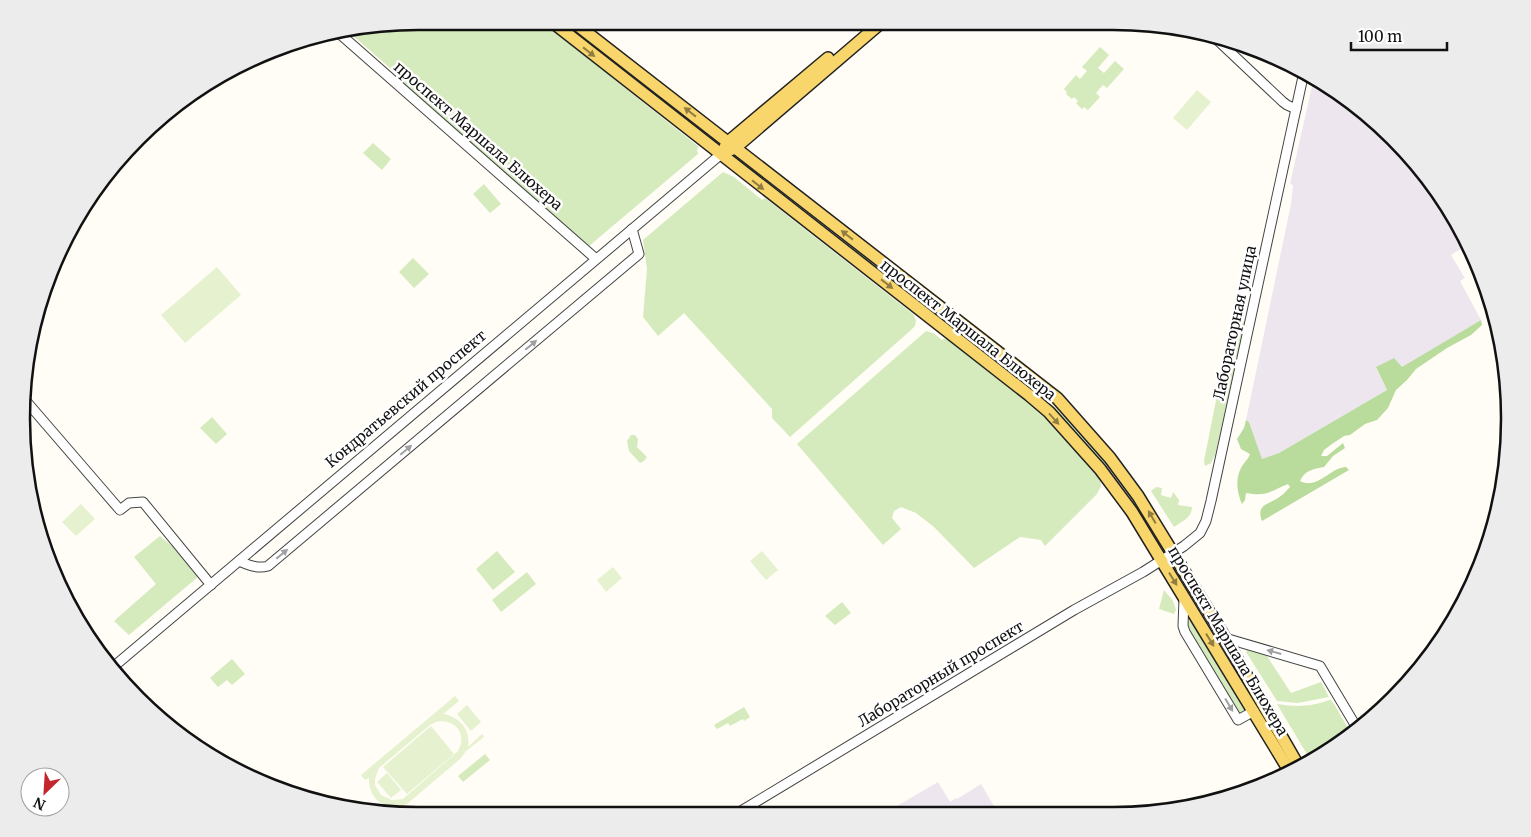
<svg xmlns="http://www.w3.org/2000/svg" width="1531" height="837" font-family="Merriweather,serif">
  <style>
    .industrial { fill: #eee6ef }
    .green { fill: #d5ebbd }
    .forest { fill: #b9dc9c }
    .pitch { fill: #e6f2cf; fill-rule: evenodd }
    .lines { fill: none; stroke-linecap: round; stroke-linejoin: round }
    .minor-casing { stroke: #444; stroke-width: 11 }
    .major-casing { stroke: #222; stroke-width: 14 }
    .minor { stroke: #fff; stroke-width: 9 }
    .major { stroke: #f9d66b; stroke-width: 11 }
    .oneway { fill: #917d42 }
    .oneway2 { fill: #a0a0a0 }
    .labels { text-anchor: middle; stroke-width: 5; stroke-linejoin: round; paint-order: stroke }
    .street-label { font-size: 15px; fill: #111; stroke: #fff }
    .rim { fill: none; stroke: #111; stroke-width: 2.5 }
  </style>
  <rect width="100%" height="100%" fill="#fffdf5"/>
  <g class="industrial">
    <polygon points="1314,77 1374,120 1427,176 1469,244 1451,255 1465,278 1460,281 1481,320 1401,368 1376,368 1387,390 1279,453 1262,460 1249,422 1246,420 1291,204 1293,185 1290,184"/>
    <polygon points="938,782 950,802 956,798 957,799 981,784 998,813 885,813"/>
  </g>
  <g class="green">
    <polygon points="419,21 541,21 699,147 697,149 698,154 589,246 396,77 398,75 350,33"/>
    <polygon points="559,21 564,21 710,137 708,139"/>
    <polygon points="1100,47 1109,55 1098,68 1104,73 1115,61 1124,69 1107,88 1103,85 1096,93 1100,97 1088,110 1084,107 1082,109 1076,103 1078,101 1074,97 1072,99 1066,94 1067,92 1064,89 1076,75 1080,79 1087,71 1082,67"/>
    <polygon points="373,143 391,159 382,170 363,153"/>
    <path d="M737 156H739L1030 385C1065 415 1099 449 1126 487 1140 506 1152 529 1165 549L1162 550 1133 505 1092 452 736 159Z"/>
    <polygon points="723,172 734,177 762,200 765,198 913,314 916,320 915,326 911,330 790,437 772,418 772,409 684,313 658,336 643,317 647,269 643,240"/>
    <polygon points="484,184 501,204 490,213 473,194"/>
    <polygon points="413,258 429,274 414,288 399,272"/>
    <polygon points="1233,318 1247,323 1240,355 1235,357 1225,355"/>
    <polygon points="926,331 933,333 942,340 946,338 1030,402 1065,438 1100,478 1101,486 1097,494 1045,546 1041,540 1020,537 974,568 934,527 916,513 901,507 894,511 892,518 901,529 883,545 797,444"/>
    <polygon points="1224,360 1234,361 1236,365 1215,455 1211,463 1205,466 1204,461"/>
    <polygon points="212,417 227,434 216,444 200,428"/>
    <polygon points="631,435 635,435 638,439 637,447 647,457 644,461 640,463 629,451 627,441"/>
    <path d="M1156 487 1162 488 1161 495 1171 498 1173 492 1179 500 1178 505 1192 507C1192 518 1182 521 1174 527L1151 491Z"/>
    <polygon points="160,536 178,551 199,576 129,635 114,621 156,584 134,557"/>
    <polygon points="497,551 515,572 493,590 476,569"/>
    <polygon points="527,572 536,584 501,612 492,600"/>
    <path d="M1164 590C1171 599 1173 598 1176 610L1174 614 1159 609Z"/>
    <polygon points="842,602 851,613 835,625 825,616"/>
    <polygon points="1191,620 1244,710 1244,712 1240,715 1238,714 1188,629 1187,623"/>
    <polygon points="1247,649 1265,653 1291,693 1321,682 1329,697 1298,703 1277,701 1246,652"/>
    <polygon points="232,659 245,674 232,685 227,680 218,687 210,678"/>
    <path d="M1329 700H1331L1334 704 1349 730 1333 749 1311 761 1277 704C1296 707 1311 707 1329 700Z"/>
    <polygon points="744,707 750,717 744,721 743,719 730,726 728,723 717,729 714,725"/>
    <polygon points="485,754 490,760 463,782 458,776"/>
  </g>
  <path class="forest" d="M1481 320 1482 325 1471 335 1447 348 1416 369 1407 380 1396 390 1388 408 1377 420 1365 424 1350 435 1344 436 1332 444 1324 450 1321 456H1327L1343 443 1345 448 1333 456 1324 467C1313 469 1305 470 1300 481 1318 490 1329 468 1346 467L1349 470 1262 521C1256 505 1267 505 1278 498 1283 495 1286 491 1290 487L1288 484C1270 491 1268 497 1246 493L1245 500 1242 504C1237 493 1235 479 1241 468 1244 462 1248 460 1250 454L1241 449 1237 439 1244 428 1246 420 1249 422 1262 459 1279 453 1387 390 1376 367 1394 358 1402 367Z"/>
  <g class="pitch">
    <polygon points="1197,90 1211,102 1187,130 1173,118"/>
    <polygon points="217,267 241,295 185,343 161,315"/>
    <polygon points="81,504 95,519 76,536 62,522"/>
    <polygon points="762,551 778,570 766,580 750,561"/>
    <polygon points="613,567 622,578 606,592 597,580"/>
    <path d="M455 696 459 701 443 714C460 717 471 730 468 747L482 734 484 737 466 751 460 759 407 804C387 812 368 800 369 778L365 780 361 775ZM442 721C459 723 466 736 458 751L403 799 392 800 381 795 375 785V779L377 773 379 768 430 725 436 722Z"/>
    <polygon points="467,705 481,722 471,731 457,714"/>
    <polygon points="431,726 454,754 407,794 383,767"/>
    <polygon points="387,773 401,790 391,798 377,782"/>
  </g>
  <g class="lines">
    <g class="minor-casing">
      <g id="minor">
        <polyline points="340,34 596,259"/>
        <polyline points="1211,34 1283,102 1287,105 1296,109"/>
        <polyline points="26,401 120,510 129,503 143,502 211,585"/>
        <path d="M239 561C249 565 257 569 268 566L639 254 632 229"/>
        <polyline points="1184,599 1183,626 1185,632 1238,720 1254,711"/>
        <polyline points="1225,638 1320,666 1357,728"/>
        <polyline points="112,668 720,155"/>
        <polyline points="736,814 1074,610 1143,572 1184,546 1200,533 1206,521 1211,501 1304,72"/>
      </g>
    </g>
    <g class="major-casing">
      <g id="major">
        <polyline points="551,21 1029,395 1049,412 1100,469 1132,512 1290,772"/>
        <polyline points="572,21 1057,398 1110,458 1138,496 1225,638 1299,767"/>
        <polyline points="725,147 728,142 828,58"/>
        <polyline points="728,151 735,148 882,22"/>
      </g>
    </g>
    <use href="#minor" class="minor"/>
    <use href="#major" class="major"/>
  </g>
  <defs><path id="oneway-solid" d="M-6-.8H1V-3.2L6.5 0L1 3.2V.8H-6Z" transform="scale(1.25)"/></defs>
  <g class="oneway">
    <use href="#oneway-solid" transform="translate(589 52) rotate(38)"/>
    <use href="#oneway-solid" transform="translate(690 112) rotate(-142)"/>
    <use href="#oneway-solid" transform="translate(758 185) rotate(38)"/>
    <use href="#oneway-solid" transform="translate(847 235) rotate(-142)"/>
    <use href="#oneway-solid" transform="translate(887 284) rotate(38)"/>
    <use href="#oneway-solid" transform="translate(1054 419) rotate(48)"/>
    <use href="#oneway-solid" transform="translate(1152 517) rotate(-120)"/>
    <use href="#oneway-solid" transform="translate(1173 579) rotate(58)"/>
    <use href="#oneway-solid" transform="translate(1210 640) rotate(58)"/>
  </g>
  <g class="oneway2">
    <use href="#oneway-solid" transform="translate(531 345) rotate(-40)"/>
    <use href="#oneway-solid" transform="translate(406 450) rotate(-40)"/>
    <use href="#oneway-solid" transform="translate(282 554) rotate(-40)"/>
    <use href="#oneway-solid" transform="translate(1274 652) rotate(-164)"/>
    <use href="#oneway-solid" transform="translate(1229 705) rotate(59)"/>
  </g>
  <g class="labels">
    <g class="street-label">
      <text transform="translate(478 136) rotate(41)" y="5">проспект Маршала Блюхера</text>
      <text transform="translate(1235 323) rotate(-78)" y="5">Лабораторная улица</text>
      <text transform="translate(968 330) rotate(38)" y="5">проспект Маршала Блюхера</text>
      <text transform="translate(406 399) rotate(-40)" y="5">Кондратьевский проспект</text>
      <text transform="translate(1228 641) rotate(59)" y="5">проспект Маршала Блюхера</text>
      <text transform="translate(941 674) rotate(-31)" y="5">Лабораторный проспект</text>
    </g>
  </g>
  <path d="M0 0H1531V837H0ZM418 30H1113A388 388 0 0 1 1501 418V419A388 388 0 0 1 1113 807H418A388 388 0 0 1 30 419V418A388 388 0 0 1 418 30Z" fill="#ececec" fill-rule="evenodd"/>
  <path class="rim" d="M418 30H1113A388 388 0 0 1 1501 418V419A388 388 0 0 1 1113 807H418A388 388 0 0 1 30 419V418A388 388 0 0 1 418 30Z"/>
  <g transform="translate(45 792) rotate(205)"><circle r="24" fill="#ffffff" stroke="#a0a0a0"/>
  <path d="M0-4L9 19L0 12L-9 19Z" fill="#c4262e"/>
  <text y="-8" font-size="14" font-weight="bold" text-anchor="middle" fill="#111111">N</text>
  </g>
  <path d="M1351 42v8h96v-8" fill="none" stroke="#111111" stroke-width="2.5"/>
  <text x="1358" y="42" font-size="15" fill="#111111" stroke="#ffffff" stroke-width="4" paint-order="stroke">100 m</text>
</svg>
